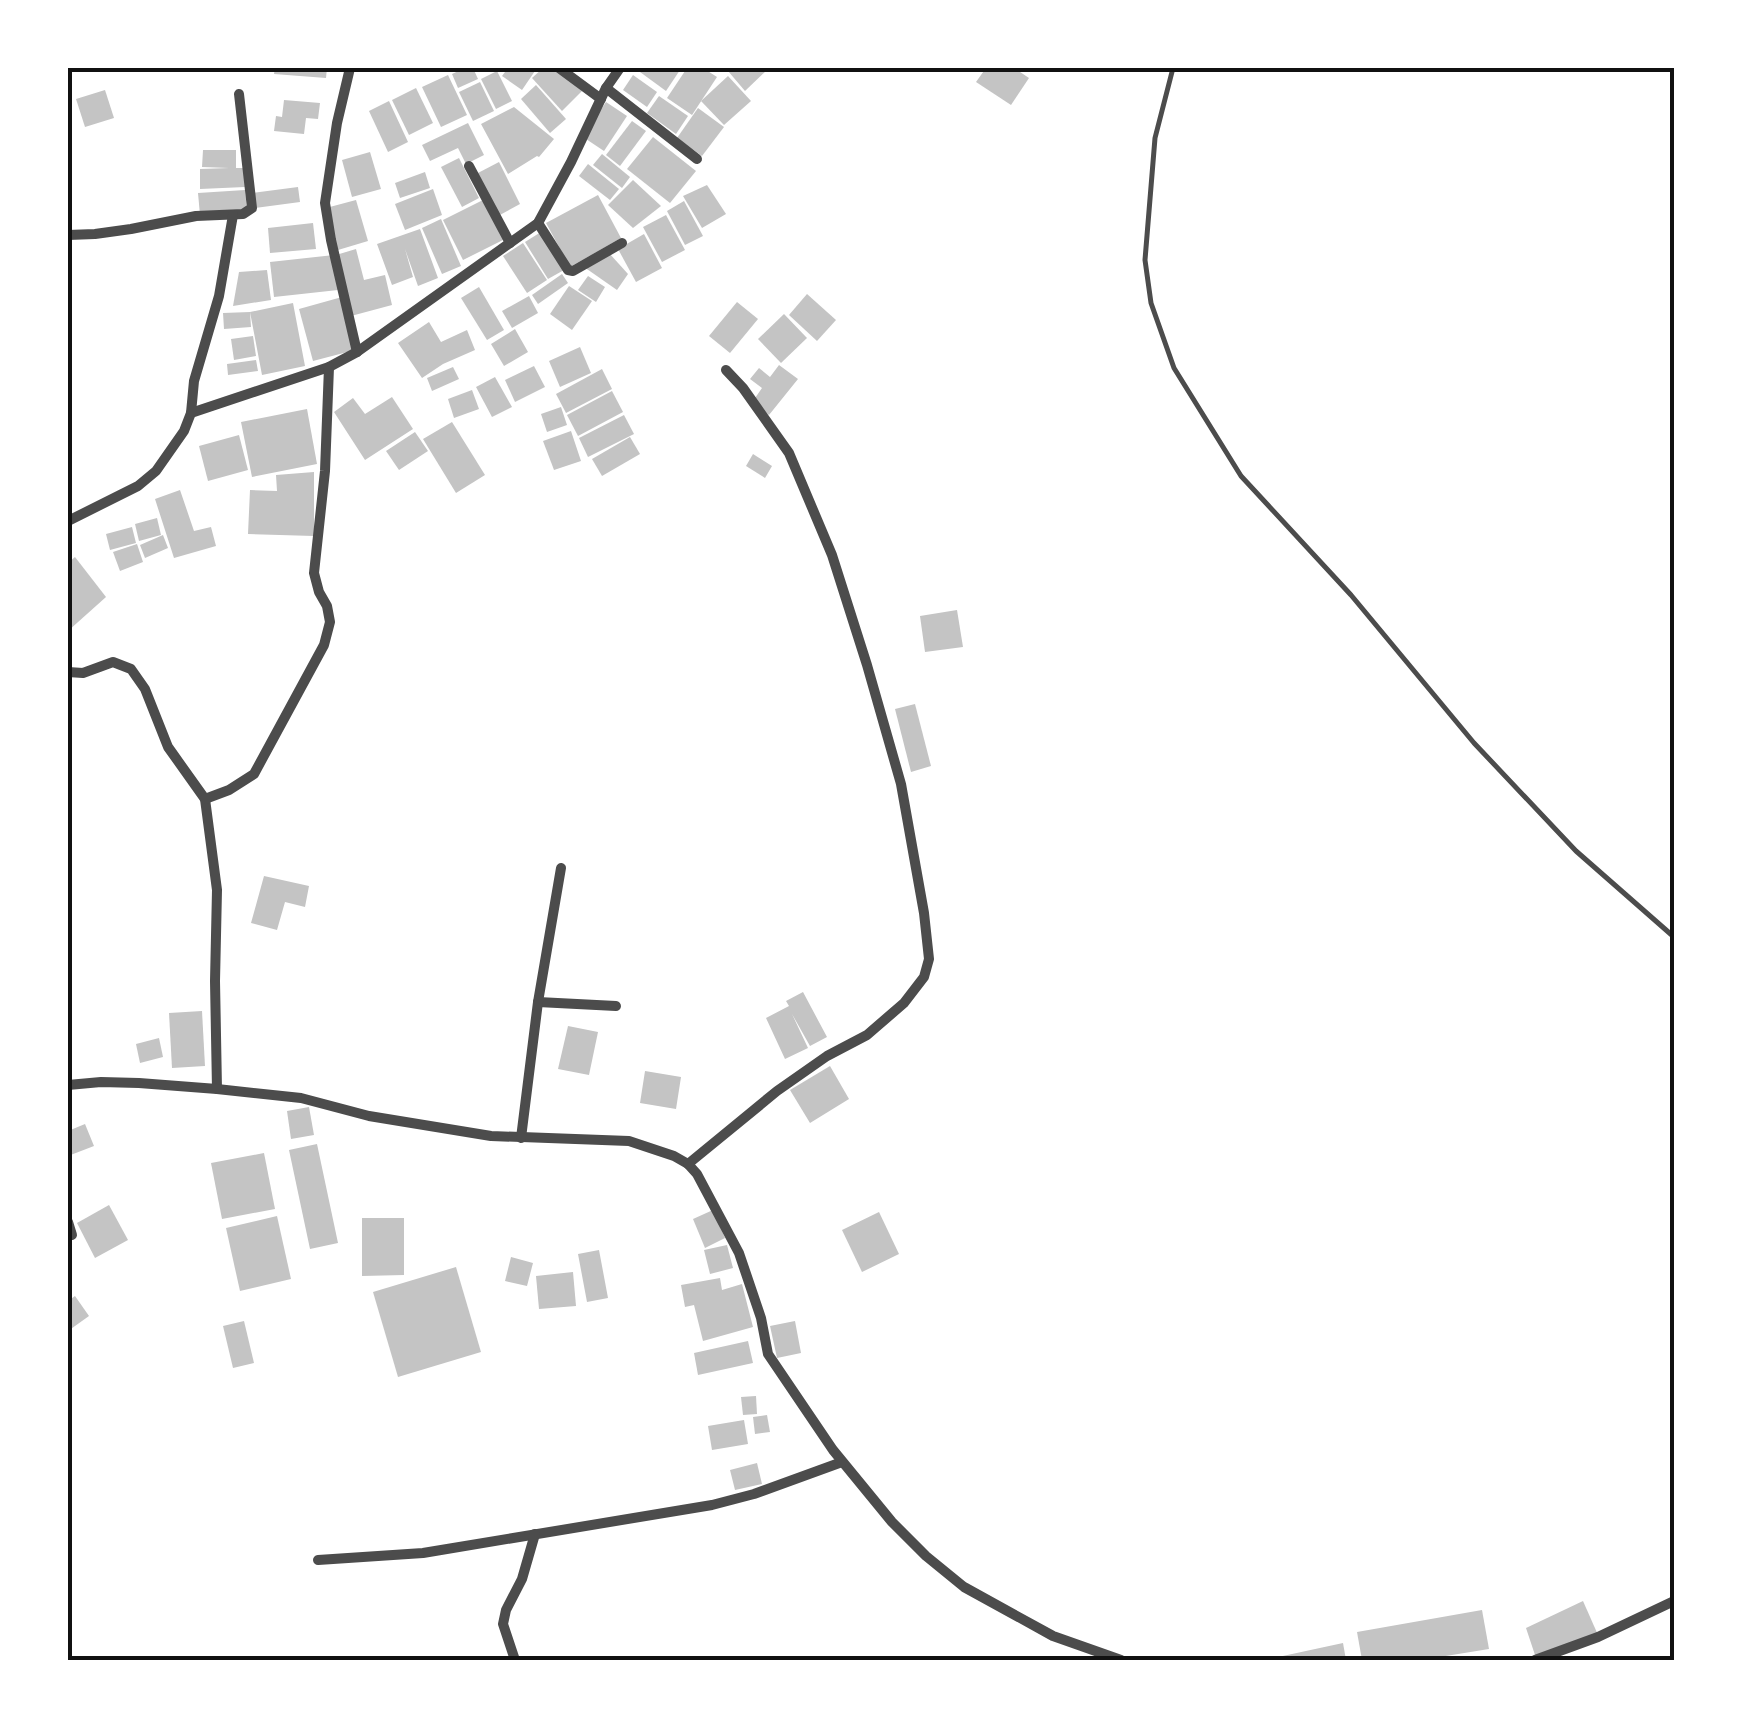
<svg xmlns="http://www.w3.org/2000/svg" width="1742" height="1728" font-family="Karla,sans-serif">
  <style>
    .building { fill: #c4c4c4 }
    .lines { fill: none; stroke-linecap: round; stroke-linejoin: round }
    .service { stroke: #4c4c4c; stroke-width: 5 }
    .minor { stroke: #4c4c4c; stroke-width: 10 }
    .neatline { fill: none; stroke: #111; stroke-width: 4 }
  </style>
  <rect width="100%" height="100%" fill="#fff"/>
  <g class="building">
    <polygon points="275,68 327,68 326,78 274,74"/>
    <polygon points="465,68 473,68 478,79 458,88 452,74"/>
    <polygon points="508,68 537,68 522,90 502,76"/>
    <polygon points="543,68 556,68 582,91 562,111 532,78"/>
    <polygon points="644,68 676,68 680,70 666,91 640,72"/>
    <polygon points="687,68 703,68 717,77 692,115 667,98"/>
    <polygon points="732,68 764,68 767,70 745,91 728,71"/>
    <polygon points="986,68 1014,68 1029,78 1011,105 976,82"/>
    <polygon points="497,71 512,101 496,109 481,79"/>
    <polygon points="448,75 467,115 441,127 422,87"/>
    <polygon points="633,75 657,92 647,107 623,90"/>
    <polygon points="728,76 751,101 724,125 701,101"/>
    <polygon points="480,82 494,111 473,121 459,92"/>
    <polygon points="536,85 566,119 550,133 521,99"/>
    <polygon points="416,88 433,123 409,135 392,100"/>
    <polygon points="105,90 114,118 85,127 76,99"/>
    <polygon points="659,96 688,116 676,134 647,113"/>
    <polygon points="284,100 320,103 318,119 306,118 304,134 274,131 276,116 282,117"/>
    <polygon points="389,101 408,142 388,152 369,111"/>
    <polygon points="606,102 627,116 604,151 583,137"/>
    <polygon points="514,107 554,139 539,157 537,156 508,174 481,124"/>
    <polygon points="698,108 724,127 702,156 677,138"/>
    <polygon points="632,121 646,131 620,166 606,155"/>
    <polygon points="468,123 484,155 466,164 458,148 430,161 422,145"/>
    <polygon points="653,137 696,171 670,203 627,169"/>
    <polygon points="203,150 236,150 236,168 244,168 245,187 200,189 200,169 229,168 202,167"/>
    <polygon points="370,152 381,189 352,197 342,160"/>
    <polygon points="602,154 630,177 622,188 593,165"/>
    <polygon points="459,158 479,198 462,207 441,167"/>
    <polygon points="499,162 520,204 498,216 476,174"/>
    <polygon points="588,164 619,189 610,200 579,176"/>
    <polygon points="425,172 430,188 400,198 395,183"/>
    <polygon points="633,180 661,206 633,228 608,205"/>
    <polygon points="707,185 726,214 702,228 683,196"/>
    <polygon points="298,187 300,202 255,208 252,193"/>
    <polygon points="433,189 442,215 405,230 395,204"/>
    <polygon points="245,190 247,211 200,215 198,193"/>
    <polygon points="598,195 621,238 570,267 546,223"/>
    <polygon points="485,199 505,239 463,260 443,220"/>
    <polygon points="356,200 368,241 338,250 326,208"/>
    <polygon points="684,201 703,236 685,245 667,211"/>
    <polygon points="666,215 685,250 662,262 643,227"/>
    <polygon points="441,219 461,266 442,274 422,228"/>
    <polygon points="313,223 316,249 270,253 268,228"/>
    <polygon points="420,229 438,278 418,286 405,249 413,277 392,285 377,244"/>
    <polygon points="541,232 564,270 548,279 525,242"/>
    <polygon points="644,234 662,268 636,282 618,249"/>
    <polygon points="523,243 547,280 527,293 503,256"/>
    <polygon points="356,249 364,280 385,275 392,305 351,316 336,255"/>
    <polygon points="609,253 628,274 617,290 584,267"/>
    <polygon points="334,255 338,290 274,297 270,262"/>
    <polygon points="267,270 271,300 233,306 239,272"/>
    <polygon points="562,274 568,283 538,304 532,295"/>
    <polygon points="588,276 605,287 596,302 578,290"/>
    <polygon points="569,286 592,301 572,330 550,314"/>
    <polygon points="479,287 504,330 487,340 461,298"/>
    <polygon points="807,294 836,320 817,341 789,315"/>
    <polygon points="529,296 538,313 512,328 502,311"/>
    <polygon points="342,297 355,350 313,361 299,309"/>
    <polygon points="737,302 758,319 730,353 709,336"/>
    <polygon points="293,303 305,366 262,375 250,312 251,327 224,329 223,313 250,312"/>
    <polygon points="784,314 807,338 781,363 758,339"/>
    <polygon points="429,322 441,342 467,330 475,350 443,364 422,378 398,343"/>
    <polygon points="515,329 528,352 504,366 491,344"/>
    <polygon points="253,336 256,356 234,360 231,339"/>
    <polygon points="580,347 591,373 560,387 549,361"/>
    <polygon points="256,360 258,371 228,375 227,364"/>
    <polygon points="779,365 798,379 769,415 753,401 762,388 750,379 759,368 770,377"/>
    <polygon points="534,366 545,387 515,402 505,380"/>
    <polygon points="453,367 459,379 432,391 427,378"/>
    <polygon points="602,369 612,389 566,413 556,394"/>
    <polygon points="495,377 512,407 492,417 476,387"/>
    <polygon points="472,390 479,409 454,418 448,399"/>
    <polygon points="612,391 623,412 578,436 567,415"/>
    <polygon points="392,397 413,429 365,460 334,412 353,398 365,414"/>
    <polygon points="561,407 567,425 547,432 541,414"/>
    <polygon points="307,409 317,464 252,477 241,422"/>
    <polygon points="624,415 634,434 588,457 579,438"/>
    <polygon points="452,422 485,475 456,493 423,439"/>
    <polygon points="571,431 581,461 554,470 543,441"/>
    <polygon points="415,432 428,451 399,470 386,451"/>
    <polygon points="239,435 248,470 208,481 199,446"/>
    <polygon points="630,437 640,454 602,476 592,459"/>
    <polygon points="753,454 772,466 765,478 746,466"/>
    <polygon points="314,472 314,536 248,534 250,490 277,491 276,475"/>
    <polygon points="180,490 194,531 211,527 216,546 174,558 155,499"/>
    <polygon points="157,518 161,535 139,541 135,524"/>
    <polygon points="132,527 136,543 110,550 106,534"/>
    <polygon points="163,535 168,548 145,558 140,545"/>
    <polygon points="137,544 143,562 120,571 113,552"/>
    <polygon points="75,557 106,597 68,631 68,563"/>
    <polygon points="957,610 963,647 925,652 920,616"/>
    <polygon points="915,704 931,766 911,772 895,709"/>
    <polygon points="264,876 309,886 305,907 285,902 277,930 251,923"/>
    <polygon points="803,992 827,1037 810,1046 792,1014 808,1048 785,1059 766,1018 789,1006 786,1001"/>
    <polygon points="202,1011 205,1066 172,1068 169,1013"/>
    <polygon points="568,1026 598,1032 589,1075 558,1069"/>
    <polygon points="159,1038 163,1057 140,1063 136,1044"/>
    <polygon points="830,1066 849,1099 810,1123 790,1090"/>
    <polygon points="645,1071 681,1077 676,1109 640,1103"/>
    <polygon points="309,1107 314,1135 291,1139 287,1111"/>
    <polygon points="85,1124 94,1146 68,1156 68,1131"/>
    <polygon points="317,1144 338,1243 310,1249 289,1150"/>
    <polygon points="264,1153 275,1209 222,1219 211,1163"/>
    <polygon points="109,1205 128,1240 95,1258 77,1223"/>
    <polygon points="713,1210 725,1238 705,1248 693,1219"/>
    <polygon points="879,1212 899,1254 862,1272 842,1230"/>
    <polygon points="277,1216 291,1279 240,1291 226,1228"/>
    <polygon points="362,1218 404,1218 404,1275 362,1276"/>
    <polygon points="727,1245 733,1268 710,1274 704,1250"/>
    <polygon points="599,1250 608,1298 587,1302 578,1254"/>
    <polygon points="511,1257 533,1263 527,1286 505,1281"/>
    <polygon points="456,1267 481,1352 398,1377 373,1292"/>
    <polygon points="573,1272 576,1306 539,1309 536,1276"/>
    <polygon points="720,1278 722,1290 742,1284 753,1327 703,1341 694,1305 685,1307 681,1285"/>
    <polygon points="75,1296 89,1316 68,1331 68,1301"/>
    <polygon points="244,1321 254,1363 233,1368 223,1326"/>
    <polygon points="795,1321 801,1353 777,1358 770,1326"/>
    <polygon points="748,1341 753,1363 698,1375 694,1353"/>
    <polygon points="756,1396 757,1414 743,1415 741,1397"/>
    <polygon points="767,1415 770,1432 755,1434 753,1417"/>
    <polygon points="744,1420 748,1444 712,1450 708,1426"/>
    <polygon points="757,1463 762,1484 735,1490 730,1470"/>
    <polygon points="1583,1601 1598,1635 1536,1658 1526,1628"/>
    <polygon points="1482,1610 1489,1649 1421,1660 1362,1660 1357,1632"/>
    <polygon points="1343,1643 1346,1660 1269,1660 1269,1659"/>
  </g>
  <g class="lines">
    <polyline class="service" points="1173,68 1155,138 1145,260 1151,303 1174,368 1241,476 1351,595 1474,743 1576,851 1674,937"/>
    <g class="minor">
      <polyline points="350,68 337,123 325,203 331,240 357,352"/>
      <polyline points="559,68 601,99"/>
      <polyline points="606,88 697,159"/>
      <polyline points="469,166 510,243"/>
      <polyline points="538,223 568,270 573,271 622,243"/>
      <polyline points="68,235 95,234 131,229 196,216 243,214 252,208 239,94"/>
      <polyline points="191,413 329,367 357,352 538,223 571,162 606,88 620,68"/>
      <polyline points="68,521 138,486 156,471 184,431 191,413 194,381 219,296 233,215"/>
      <polyline points="68,672 83,673 113,662 131,669 145,689 168,747 205,799 217,890 215,981 217,1089"/>
      <polyline points="205,799 229,790 254,774 324,645 330,622 327,606 319,592 314,573 325,471 329,367"/>
      <polyline points="538,1002 616,1006"/>
      <polyline points="68,1085 101,1082 139,1083 217,1089 301,1098 369,1116 491,1136 629,1141 674,1156 688,1164 697,1174 739,1253 761,1318 768,1354 833,1450 892,1522 926,1556 964,1587 1053,1636 1121,1660"/>
      <polyline points="521,1138 538,1002 561,868"/>
      <polyline points="688,1164 777,1091 827,1056 867,1035 904,1003 924,977 929,959 924,913 901,784 867,665 832,555 789,453 743,388 726,370"/>
      <polyline points="68,1222 72,1235"/>
      <polyline points="318,1560 423,1553 712,1505 754,1494 842,1462"/>
      <polyline points="515,1660 503,1624 506,1610 522,1579 535,1534"/>
      <polyline points="1535,1660 1598,1637 1674,1601"/>
    </g>
  </g>
  <rect width="1742" height="1728" fill="none" stroke="#ffffff" stroke-width="140"/>
  <rect x="70" y="70" width="1602" height="1588" class="neatline"/>
</svg>
